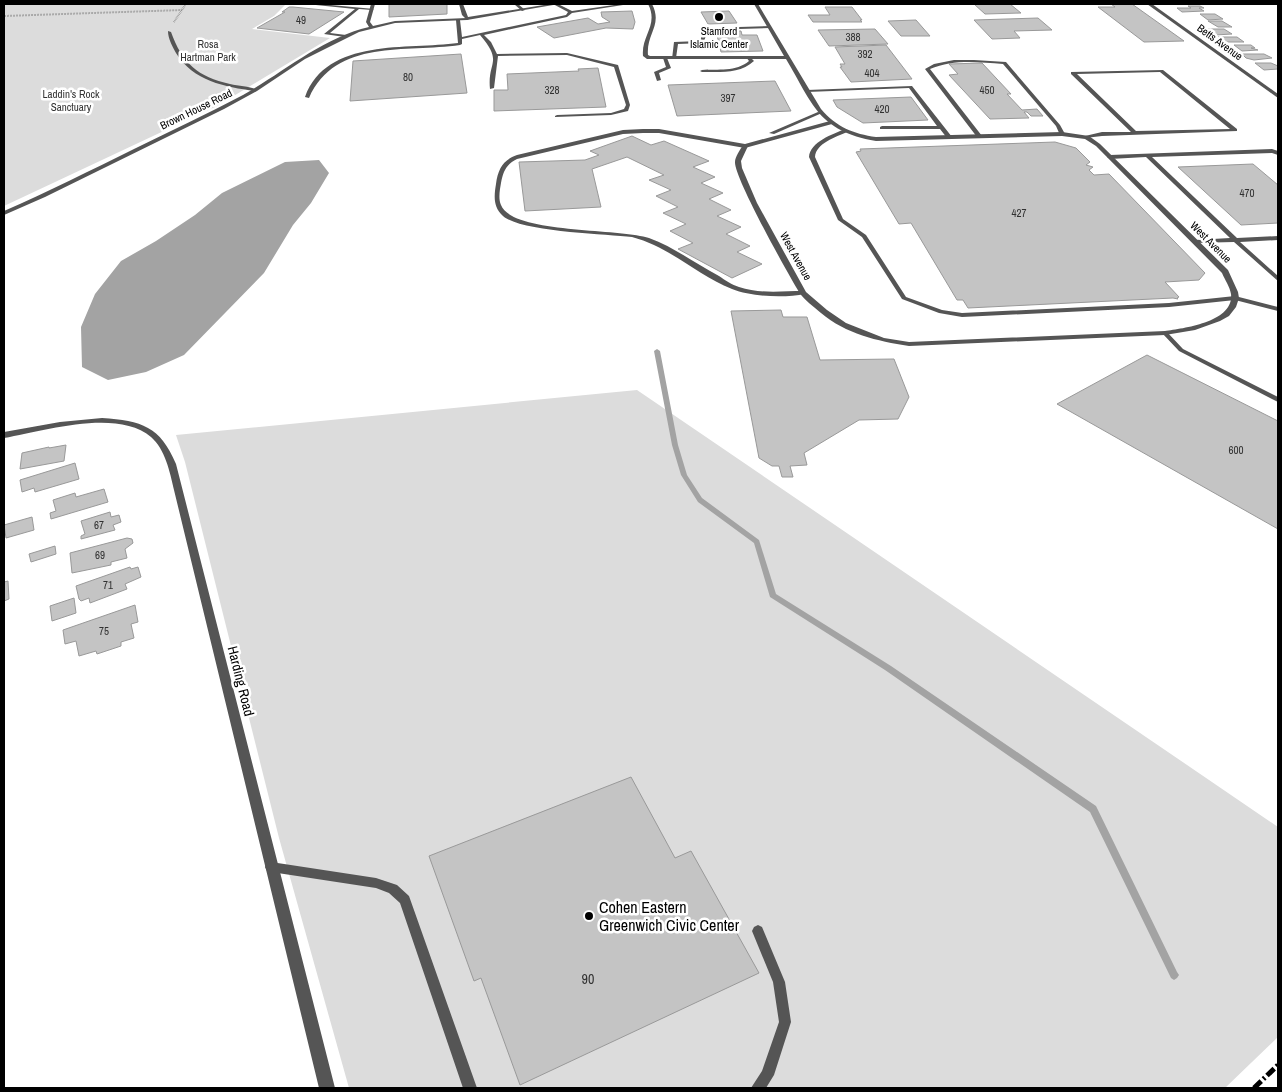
<svg xmlns="http://www.w3.org/2000/svg" width="1282" height="1092" font-family="'Archivo Narrow',sans-serif">
  <style>
    .green { fill: #dcdcdc }
    .water { fill: #a3a3a3 }
    .lines { fill: none; stroke-linecap: round; stroke-linejoin: round }
    .stream { fill: #a3a3a3; fill-rule: evenodd }
    .building { fill: #c4c4c4; stroke: #999 }
    .path { stroke: #777; stroke-width: 2; stroke-dasharray: 0.5 1; stroke-linecap: butt }
    .service { fill: #555; fill-rule: evenodd }
    .minor { fill: #555; fill-rule: evenodd }
    .tertiary { fill: #555; fill-rule: evenodd }
    .rail { stroke: #000; stroke-width: 5; stroke-dasharray: 10 3 2 3; stroke-linecap: butt }
    .poi-dot { fill: #000; stroke: #fff; stroke-width: 2 }
    .labels { text-anchor: middle; stroke-width: 5; stroke-linejoin: round; paint-order: stroke }
    .number-label { font-size: 11px; fill: #313131 }
    .far-poi-label { font-size: 11px; fill: #000; stroke: #fff }
    .far-street-label { font-size: 11px; fill: #000; stroke: #fff }
    .far-park-label { font-size: 11px; fill: #333; stroke: #fff }
    .street-label { font-size: 14px; fill: #000; stroke: #fff }
    .near-number-label { font-size: 14px; fill: #313131 }
    .near-poi-label { font-size: 16px; fill: #000; stroke: #fff; text-anchor: start }
  </style>
  <rect width="100%" height="100%" fill="#fff"/>
  <g class="green">
    <polygon points="4,4 286,4 274,16 252,29 330,38 217,106 4,206"/>
    <polygon points="637,390 1278,827 1278,1037 1225,1088 349,1088 279,838 185,462 176,435"/>
  </g>
  <polygon class="water" points="319,160 329,173 311,203 293,225 264,273 184,355 146,372 108,380 82,367 81,327 95,294 121,261 156,241 195,215 222,193 285,162"/>
  <g class="lines">
    <polygon class="stream" points="657,349 660,351 678,445 687,475 702,498 759,540 776,594 891,666 1096,806 1177,972 1179,975 1177,978 1174,980 1171,978 1090,812 885,670 770,597 754,543 698,502 681,475 672,445 654,351"/>
  </g>
  <g class="building">
    <polygon points="389,4 447,4 447,14 389,17"/>
    <polygon points="974,4 1010,4 1021,13 985,14"/>
    <polygon points="1111,4 1132,4 1184,41 1144,42 1098,7 1115,7"/>
    <polygon points="1188,6 1200,6 1204,8 1199,8 1204,11 1182,12 1177,8 1191,8"/>
    <polygon points="289,7 293,7 344,12 309,34 257,28 285,12 282,12"/>
    <polygon points="825,7 852,7 862,20 860,20 862,22 813,22 808,15 830,15"/>
    <polygon points="632,11 635,22 633,29 606,28 554,38 537,27 588,18 598,24 610,22 602,17 601,12"/>
    <polygon points="729,11 737,23 708,24 701,12"/>
    <polygon points="1200,14 1215,14 1223,19 1208,20"/>
    <polygon points="1038,18 1052,30 1014,31 1020,38 992,39 974,20"/>
    <polygon points="916,20 930,36 901,36 888,21"/>
    <polygon points="1208,21 1222,21 1232,27 1218,27"/>
    <polygon points="875,29 888,44 829,46 818,30"/>
    <polygon points="1208,29 1224,29 1232,34 1215,35"/>
    <polygon points="716,31 741,31 742,35 757,35 763,51 721,52"/>
    <polygon points="1218,37 1237,37 1244,42 1225,42"/>
    <polygon points="886,45 912,79 851,82 840,67 842,67 840,64 845,64 835,47"/>
    <polygon points="1234,45 1251,45 1255,48 1251,48 1258,50 1242,51"/>
    <polygon points="461,54 467,93 350,101 353,61"/>
    <polygon points="1242,54 1264,54 1272,58 1254,60 1246,58"/>
    <polygon points="982,63 1011,94 1007,94 1022,110 1037,109 1043,116 1031,116 1027,112 1024,112 1029,118 990,119 949,75 958,74 949,64"/>
    <polygon points="1255,63 1271,63 1278,66 1278,69 1264,70"/>
    <polygon points="598,68 606,107 494,111 494,90 508,90 507,74 579,71 578,69"/>
    <polygon points="775,81 791,111 677,116 668,85"/>
    <polygon points="911,97 928,120 863,123 837,107 833,100"/>
    <polygon points="632,136 651,145 664,141 709,161 693,167 715,177 701,183 723,193 709,199 731,210 717,216 741,227 726,234 750,246 737,252 762,264 732,278 678,249 693,243 670,231 686,224 663,213 678,207 656,196 671,190 649,180 664,175 627,157 592,169 601,207 525,211 519,162 585,160 599,155 590,151"/>
    <polygon points="1055,142 1076,148 1090,162 1086,165 1093,167 1089,170 1094,175 1109,174 1205,273 1199,280 1165,282 1179,297 1177,298 1178,299 1173,298 968,308 963,300 957,300 911,223 899,224 856,152 861,151 860,149"/>
    <polygon points="1253,164 1278,185 1278,223 1241,225 1178,167"/>
    <polygon points="781,310 783,317 807,317 820,360 894,359 909,397 898,419 859,420 804,453 807,465 790,466 793,477 782,477 779,466 772,466 759,458 731,311"/>
    <polygon points="1147,355 1278,421 1278,529 1057,404"/>
    <polygon points="66,445 64,461 20,469 22,453 49,447 49,448"/>
    <polygon points="75,463 79,479 35,492 34,488 22,492 20,480"/>
    <polygon points="104,489 108,502 51,519 50,513 56,511 53,500 75,493 76,497"/>
    <polygon points="110,512 111,517 119,515 121,522 113,525 115,530 81,539 81,536 85,534 81,521"/>
    <polygon points="32,517 34,530 6,538 4,525"/>
    <polygon points="127,538 132,539 133,543 125,549 127,558 111,562 111,565 72,573 70,553"/>
    <polygon points="55,546 56,554 31,562 29,554"/>
    <polygon points="130,567 131,569 138,567 141,577 125,584 127,589 90,603 89,598 81,601 79,599 76,586"/>
    <polygon points="8,581 9,599 4,601 4,582"/>
    <polygon points="74,598 76,613 52,621 50,606"/>
    <polygon points="135,605 138,622 131,624 134,638 121,642 121,646 97,654 96,651 79,656 76,641 65,644 63,630"/>
    <polygon points="631,777 675,858 691,851 759,973 520,1085 481,978 474,981 429,856"/>
  </g>
  <g class="lines">
    <g class="path">
      <polyline points="4,16 182,10"/>
      <polyline points="174,22 186,4"/>
    </g>
    <g class="service">
      <polygon points="306,4 320,4 374,9 372,10 359,9 330,33 346,35 345,37 324,34 355,9"/>
      <polygon points="514,4 518,4 525,10 522,11"/>
      <path d="M553 4H558L572 11 621 4 623 5 572 13 567 17 484 35 491 42 497 54 567 53 618 65 630 105 628 111 611 115 555 117V116L557 115 611 113 624 109 626 105 614 67 567 55 498 56 494 88 490 89C487 61 504 63 480 35L462 39V44L460 45C406 53 336 38 309 98L305 97C327 37 408 50 458 43L456 20 458 19 460 20 462 37 566 15 568 12Z"/>
      <polygon points="771,26 770,28 739,29 737,28 739,27"/>
      <path d="M168 31 171 32C182 63 198 77 230 84 239 86 250 86 257 90L255 91C225 87 193 81 176 53 172 46 168 38 168 31Z"/>
      <polygon points="703,33 706,34 704,43 678,44 676,58 672,59 674,42 700,41"/>
      <polygon points="665,57 667,58 671,68 659,73 661,80 657,81 654,72 666,67 663,58"/>
      <path d="M746 57H750L754 61C740 74 720 72 702 72L700 71 702 70C718 69 736 72 749 61Z"/>
      <path d="M954 60H974L1006 62 1060 125 1065 134 1060 135 1056 126 1003 64C978 62 953 59 930 69L982 136 977 137 925 69 934 64Z"/>
      <path d="M1163 70 1237 129V131L1102 136 1085 138V136L1102 132H1131L1071 74V72ZM1160 72 1230 129 1136 131 1077 74Z"/>
      <polygon points="912,86 952,137 951,138 947,138 940,129 880,129 880,127 882,126 937,126 909,88 807,92 805,91 807,90"/>
      <polygon points="818,112 822,113 774,134 769,133"/>
      <path d="M830 121 832 122V124L745 148 659 133H643L623 134 517 159C506 164 503 172 501 183 500 189 498 199 501 205 512 234 620 228 649 238 674 247 696 264 719 276 725 280 732 285 739 287 759 294 782 291 803 291L806 293 805 294C785 298 752 297 732 289 697 275 670 247 632 237 605 234 521 232 503 216 493 207 494 196 496 184 498 169 503 160 517 155L623 130 643 129H659L745 144Z"/>
      <path d="M845 129 848 131 847 132C836 137 816 143 815 157L843 219 866 235 906 297 942 310 962 313 1169 303 1235 296 1278 307V311L1235 300 1169 307 962 317 939 313 902 299 862 237 838 220 809 157C810 142 833 134 845 129Z"/>
      <polygon points="1272,149 1278,151 1278,155 1272,153 1152,157 1237,238 1278,236 1278,240 1240,242 1278,276 1278,281 1234,242 1193,243 1193,241 1195,240 1230,238 1146,157 1110,159 1107,157 1110,155"/>
      <polygon points="1165,331 1167,332 1183,349 1278,397 1278,402 1179,351 1162,333"/>
      <polygon points="271,862 376,878 397,885 409,896 477,1088 463,1088 400,903 389,893 376,888 271,872 267,871 265,867 267,863"/>
      <polygon points="758,925 762,927 785,982 791,1022 774,1075 766,1088 751,1088 762,1071 779,1022 773,982 752,931 754,927"/>
    </g>
    <g class="minor">
      <path d="M371 4H375L370 22 373 26 395 21 467 18 469 19 467 20 395 23 359 32 305 59 257 91 224 109 45 197 4 215V211C48 192 91 170 134 149 170 131 207 114 243 95 284 72 322 38 369 27L366 22Z"/>
      <path d="M648 4H652C663 25 646 34 648 55L650 56H784L754 4H758L821 109C836 127 854 134 876 137L1062 132 1089 136 1100 144 1228 270 1238 292 1239 298 1236 307 1229 316 1220 321 1195 330 1165 335 909 346C877 341 846 334 821 313 814 307 804 300 799 292 788 274 734 177 735 162 735 157 740 150 743 145L748 146 741 161 742 168 757 203 806 292 827 310 846 323 884 338 909 342 1165 331C1184 328 1234 322 1231 294 1230 287 1225 280 1222 273L1096 146 1085 139 1062 136 876 141C818 131 813 104 786 59H647L643 56C641 35 659 25 648 4Z"/>
      <polygon points="1147,4 1152,4 1278,94 1278,98"/>
      <path d="M102 418C142 421 160 426 176 464L335 1088H319L174 490C170 472 165 449 151 437 117 408 44 431 4 438V432L60 422Z"/>
    </g>
    <polygon class="tertiary" points="459,4 463,4 468,17 550,4 559,4 467,20 462,15"/>
    <polyline class="rail" points="1254,1088 1278,1065"/>
  </g>
  <g class="poi-dot">
    <circle cx="719" cy="17" r="5"/>
    <circle cx="589" cy="916" r="5"/>
  </g>
  <g class="labels">
    <g class="number-label">
      <text x="301" y="24">49</text>
      <text x="853" y="41">388</text>
      <text x="865" y="58">392</text>
      <text x="872" y="77">404</text>
      <text x="408" y="81">80</text>
      <text x="552" y="94">328</text>
      <text x="987" y="94">450</text>
      <text x="728" y="102">397</text>
      <text x="882" y="113">420</text>
      <text x="1247" y="197">470</text>
      <text x="1019" y="217">427</text>
      <text x="1236" y="454">600</text>
      <text x="99" y="529">67</text>
      <text x="100" y="559">69</text>
      <text x="108" y="589">71</text>
      <text x="104" y="635">75</text>
    </g>
    <g class="far-poi-label">
      <text x="719" y="35">Stamford<tspan x="719" dy="13">Islamic Center</tspan></text>
    </g>
    <g class="far-street-label">
      <text transform="translate(1220 42) rotate(36)" y="4">Betts Avenue</text>
      <text transform="translate(196 109) rotate(-26)" y="4">Brown House Road</text>
      <text transform="translate(1211 242) rotate(45)" y="4">West Avenue</text>
      <text transform="translate(796 256) rotate(61)" y="4">West Avenue</text>
    </g>
    <g class="far-park-label">
      <text x="208" y="48">Rosa<tspan x="208" dy="13">Hartman Park</tspan></text>
      <text x="71" y="98">Laddin's Rock<tspan x="71" dy="13">Sanctuary</tspan></text>
    </g>
    <g class="street-label">
      <text transform="translate(241 681) rotate(76)" y="5">Harding Road</text>
    </g>
    <g class="near-number-label">
      <text x="588" y="984">90</text>
    </g>
    <g class="near-poi-label">
      <text x="599" y="913">Cohen Eastern<tspan x="599" dy="18">Greenwich Civic Center</tspan></text>
    </g>
  </g>
  <rect width="1282" height="1092" fill="none" stroke="#000000" stroke-width="10"/>
</svg>
